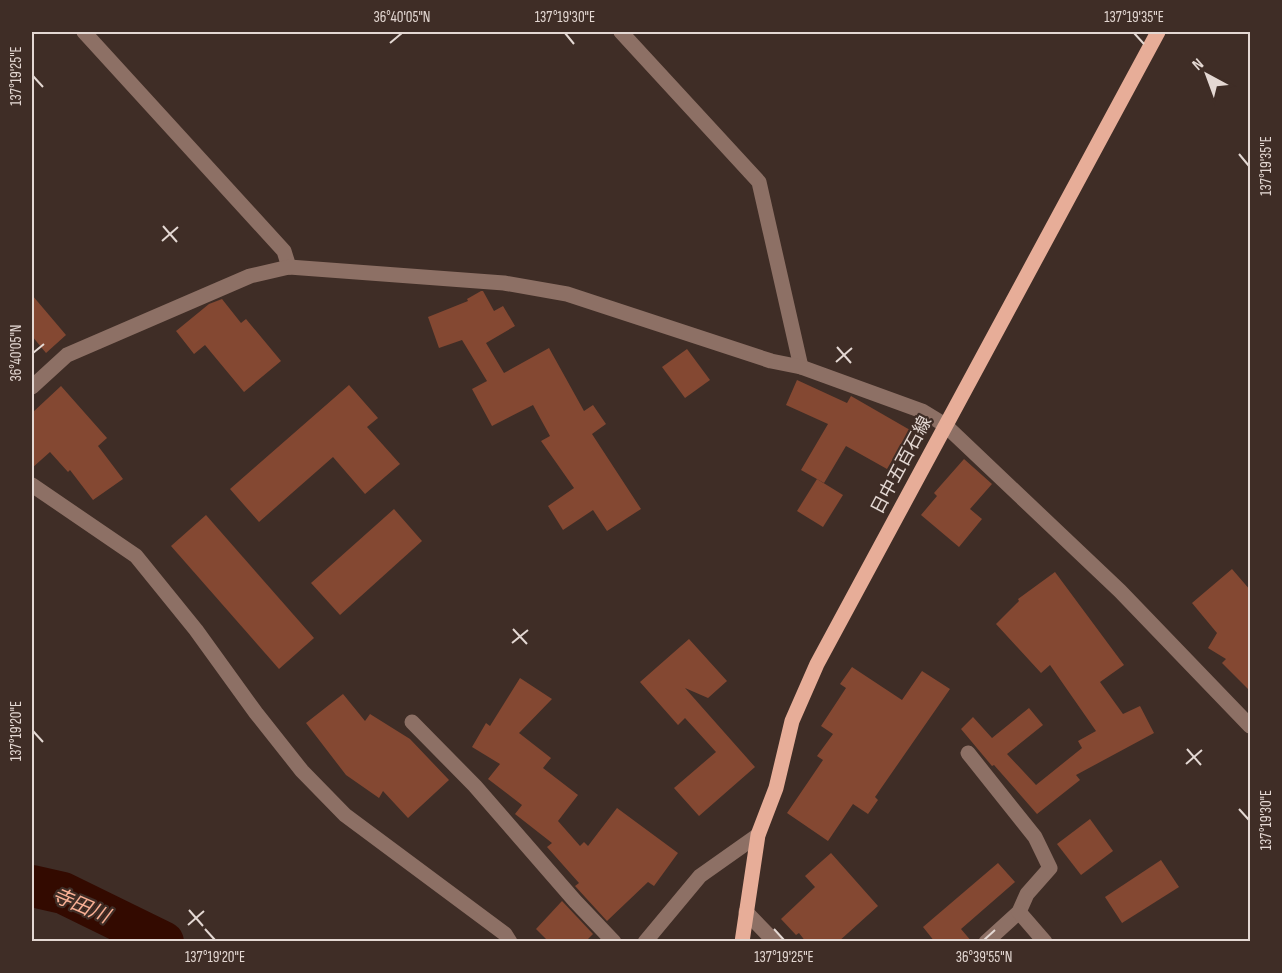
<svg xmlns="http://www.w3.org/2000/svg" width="1282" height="973" font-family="'Sofia Sans Condensed','Noto Sans JP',sans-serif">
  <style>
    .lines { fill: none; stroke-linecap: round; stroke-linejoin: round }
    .river { stroke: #330a00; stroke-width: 42 }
    .building { fill: #844832 }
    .minor { stroke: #8d7065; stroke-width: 15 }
    .major { stroke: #e7ad98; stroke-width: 15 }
    .ticks { fill: none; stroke: #e4d8d3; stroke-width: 2 }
    .labels { text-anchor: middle; stroke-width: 4.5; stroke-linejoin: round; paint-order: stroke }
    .street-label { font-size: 18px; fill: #e4d8d3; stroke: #3f2d26 }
    .water-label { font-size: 20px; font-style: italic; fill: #f9af94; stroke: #3f2d26 }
    .neatline { fill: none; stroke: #e4d8d3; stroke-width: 2 }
    .ticks-label { font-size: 15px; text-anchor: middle; fill: #e4d8d3 }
  </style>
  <rect width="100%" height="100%" fill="#3f2d26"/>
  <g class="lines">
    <polyline class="river" points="32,886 63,893 163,942"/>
  </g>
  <g class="building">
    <polygon points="481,291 483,291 494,311 503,306 515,326 486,343 504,373 549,348 584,411 593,405 606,424 592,434 641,509 607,531 593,510 563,530 548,506 574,488 541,441 550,436 533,405 492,426 472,389 487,381 462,340 439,348 428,317 468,301 467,299"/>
    <polygon points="32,295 66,335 46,353 32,336"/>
    <polygon points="222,299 241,323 246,319 281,361 244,392 205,345 194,354 176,331 209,304"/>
    <polygon points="687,349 710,380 685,398 662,367"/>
    <polygon points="797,380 847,403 851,396 910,430 887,469 846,446 824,483 801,470 828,424 786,405"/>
    <polygon points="349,385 378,418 367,427 400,464 365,494 333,457 259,522 230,489"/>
    <polygon points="61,386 107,438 98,446 123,479 93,500 70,470 68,472 50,452 32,468 32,413"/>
    <polygon points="964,459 992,484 970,509 982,519 959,547 921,515 937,496 934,493"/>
    <polygon points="817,479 843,495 823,527 797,511"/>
    <polygon points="394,509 422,541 340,615 311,583"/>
    <polygon points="206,515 314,638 279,669 171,546"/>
    <polygon points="1232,569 1251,591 1251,692 1222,663 1226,659 1208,648 1217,633 1192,603"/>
    <polygon points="1055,572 1124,665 1100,682 1123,714 1140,706 1154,733 1076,775 1080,780 1037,814 994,765 992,766 961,729 973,717 992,738 1029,708 1043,725 1007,754 1036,785 1082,748 1078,741 1096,731 1050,665 1041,673 996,624 1019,601 1018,599"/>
    <polygon points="689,639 727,681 708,698 685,688 755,767 699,816 674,788 716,752 685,718 678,725 640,682"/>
    <polygon points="852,667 902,700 922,671 950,689 875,797 878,800 868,814 853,804 828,841 787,813 823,760 817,756 833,734 821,726 846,688 840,684"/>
    <polygon points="520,678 552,699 519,733 551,758 543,768 578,795 558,821 580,846 584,842 588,846 617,808 678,853 654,886 648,882 607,921 575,886 579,883 547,847 552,843 515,814 522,805 488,779 500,764 472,747 486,723 490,726"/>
    <polygon points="343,694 365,721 370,714 410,739 449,780 408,818 383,791 379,798 346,775 306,723"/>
    <polygon points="1090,819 1113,851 1081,875 1057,844"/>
    <polygon points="831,853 878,906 838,942 806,942 799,933 796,935 781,919 815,887 805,876"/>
    <polygon points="1161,860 1179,887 1122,923 1105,897"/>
    <polygon points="998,863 1015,882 961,929 972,942 935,942 923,927"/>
    <polygon points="562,901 593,934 585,942 549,942 536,929"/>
  </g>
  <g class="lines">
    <g class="minor">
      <polyline points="84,32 284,251 289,267"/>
      <polyline points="621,32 759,182 801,367"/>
      <polyline points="32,387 67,355 250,276 289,267 504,283 567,294 771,361 801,367 922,411 945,425 1120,591 1250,726"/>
      <polyline points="32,485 136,556 196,630 256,713 302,771 345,815 505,934 510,942"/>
      <polyline points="412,722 475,786 575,901 614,942"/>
      <polyline points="968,753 1035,837 1050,868 1027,894 1019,912 986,942"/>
      <polyline points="746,912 775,942"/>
      <polyline points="1019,912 1045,942"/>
      <polyline points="645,942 700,876 758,835"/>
    </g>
    <polyline class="major" points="742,942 758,835 776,788 792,721 817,664 1158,32"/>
  </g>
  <path class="ticks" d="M565 33 574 44M1134 33 1144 44M390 43 402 33M33 76 43 87M1239 154 1249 166M163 226 177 242M162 241 178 227M837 347 851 363M33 353 44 344M836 362 852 348M513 629 527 644M512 643 528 630M33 731 43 742M1187 749 1201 765M1186 764 1202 750M1239 809 1249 820M189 910 203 926M188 925 204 911M205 929 215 940M774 929 784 940M984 940 995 930"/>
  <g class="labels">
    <g class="street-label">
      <text transform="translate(901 465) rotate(-62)" y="6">日中五百石線</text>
    </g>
    <g class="water-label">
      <text transform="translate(81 905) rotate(23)" y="7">寺田川</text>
    </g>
  </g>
  <rect width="1282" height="973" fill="none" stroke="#3f2d26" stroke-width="66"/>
  <g transform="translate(1207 75) rotate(319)" stroke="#3f2d26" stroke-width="4.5" paint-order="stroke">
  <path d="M0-4.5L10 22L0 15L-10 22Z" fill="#e4d8d3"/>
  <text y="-9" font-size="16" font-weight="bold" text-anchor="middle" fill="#e4d8d3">N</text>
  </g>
  <rect x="33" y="33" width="1216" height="907" class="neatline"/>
  <g class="ticks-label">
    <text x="402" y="22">36°40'05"N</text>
    <text x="565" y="22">137°19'30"E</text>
    <text x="1134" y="22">137°19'35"E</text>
    <text transform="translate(16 76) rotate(-90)" y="5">137°19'25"E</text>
    <text transform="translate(1266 166) rotate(-90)" y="5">137°19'35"E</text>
    <text transform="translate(16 353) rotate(-90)" y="5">36°40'05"N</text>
    <text transform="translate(16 731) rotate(-90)" y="5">137°19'20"E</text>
    <text transform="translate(1266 820) rotate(-90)" y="5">137°19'30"E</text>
    <text x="215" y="962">137°19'20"E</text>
    <text x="784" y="962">137°19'25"E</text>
    <text x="984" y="962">36°39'55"N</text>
  </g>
</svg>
